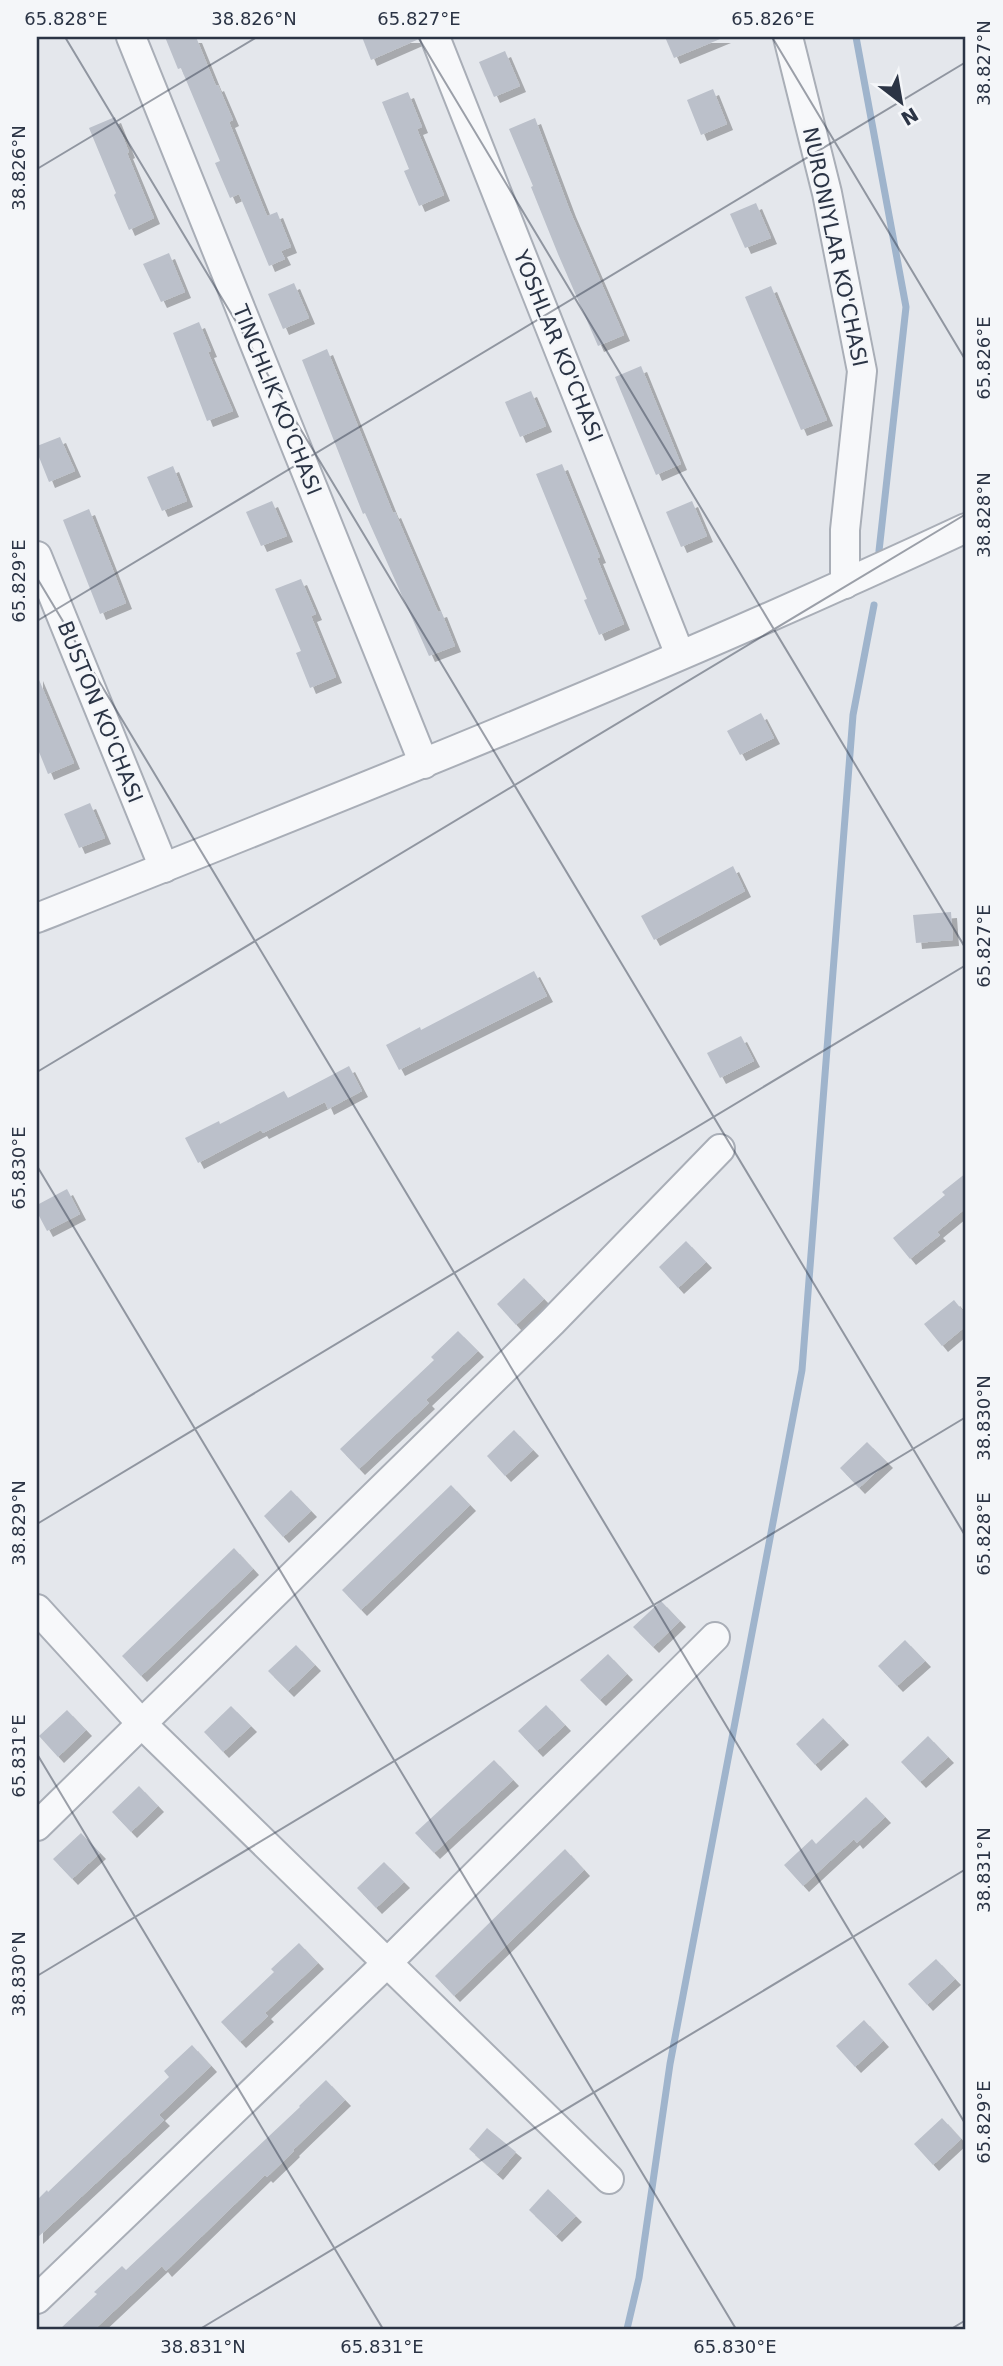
<svg xmlns="http://www.w3.org/2000/svg" width="1003" height="2366" font-family="'DejaVu Sans',sans-serif">
  <style>
    .lines { fill: none; stroke-linecap: round; stroke-linejoin: round }
    .stream { stroke: #9fb4cc; stroke-width: 7 }
    .building { fill: #bbc0ca; filter: url(#shadow) }
    .minor-casing { stroke: #a9aeb7; stroke-width: 32 }
    .minor { stroke: #f7f8fa; stroke-width: 28 }
    .ticks { fill: none; stroke: #2b3445; stroke-width: 2; stroke-opacity: 0.45 }
    .labels { text-anchor: middle; stroke-width: 5; stroke-linejoin: round; paint-order: stroke }
    .street-label { font-size: 21px; fill: #2b3445; stroke: #f4f6f9 }
    .neatline { fill: none; stroke: #2b3445; stroke-width: 2.5 }
    .ticks-label { font-size: 18px; text-anchor: middle; fill: #2b3445 }
  </style>
  <defs>
    <filter id="shadow"><feDropShadow dx="6" dy="6" stdDeviation="0" flood-color="#0004"/></filter>
  </defs>
  <rect width="100%" height="100%" fill="#e4e7ec"/>
  <g class="lines">
    <g class="stream">
      <polyline points="856,37 906,307 879,551"/>
      <polyline points="627,2329 639,2278 670,2064 802,1370 853,715 874,605"/>
    </g>
  </g>
  <g class="building">
    <polygon points="165,37 196,37 216,86 218,85 233,120 229,122 267,216 277,212 291,247 281,251 285,259 269,266 239,194 230,198 215,163 220,161 181,68 178,69"/>
    <polygon points="362,37 419,37 419,39 371,60"/>
    <polygon points="665,37 725,37 674,58"/>
    <polygon points="505,51 520,86 494,97 479,62"/>
    <polygon points="713,89 727,124 701,135 687,100"/>
    <polygon points="408,92 422,127 417,129 444,195 419,206 404,171 409,169 382,102"/>
    <polygon points="115,117 129,152 127,153 154,218 129,230 114,195 116,193 89,128"/>
    <polygon points="535,118 570,211 624,335 598,346 558,254 531,187 533,186 509,129"/>
    <polygon points="756,203 771,238 745,248 730,214"/>
    <polygon points="169,253 185,292 161,302 143,264"/>
    <polygon points="294,283 309,318 283,329 268,294"/>
    <polygon points="771,286 827,420 801,430 745,297"/>
    <polygon points="199,322 211,351 208,352 233,411 207,421 173,333"/>
    <polygon points="327,349 393,513 395,512 438,612 441,611 455,646 429,656 365,513 363,514 302,360"/>
    <polygon points="641,366 681,464 656,475 615,377"/>
    <polygon points="531,391 546,426 520,437 505,402"/>
    <polygon points="60,437 75,471 49,482 37,452 37,446"/>
    <polygon points="562,464 600,557 597,558 624,624 599,635 584,600 587,599 536,474"/>
    <polygon points="173,466 187,501 162,511 147,477"/>
    <polygon points="272,501 287,536 261,546 246,512"/>
    <polygon points="692,501 707,536 681,547 666,512"/>
    <polygon points="89,509 126,603 100,614 63,520"/>
    <polygon points="301,579 316,614 311,616 336,677 310,688 296,653 301,651 275,589"/>
    <polygon points="37,675 74,763 48,774 37,747"/>
    <polygon points="761,713 774,738 740,755 727,731"/>
    <polygon points="90,803 105,838 79,848 64,814"/>
    <polygon points="733,866 745,891 654,940 641,916"/>
    <polygon points="951,912 953,940 916,943 913,915"/>
    <polygon points="534,971 547,996 399,1070 386,1045 420,1027 421,1030"/>
    <polygon points="741,1036 754,1061 720,1078 707,1053"/>
    <polygon points="349,1066 362,1091 328,1109 325,1102 263,1133 261,1130 198,1163 185,1138 219,1121 220,1124 284,1091 288,1098"/>
    <polygon points="966,1173 966,1208 937,1232 940,1235 910,1259 893,1238 945,1195 942,1192"/>
    <polygon points="67,1189 80,1214 47,1231 37,1212 37,1205"/>
    <polygon points="686,1241 706,1262 678,1288 659,1267"/>
    <polygon points="524,1278 544,1299 516,1325 497,1304"/>
    <polygon points="954,1300 966,1315 966,1326 942,1346 924,1324"/>
    <polygon points="458,1331 478,1351 426,1400 429,1403 359,1469 340,1449 434,1360 431,1357"/>
    <polygon points="514,1430 533,1450 505,1476 487,1456"/>
    <polygon points="867,1442 887,1462 859,1488 840,1468"/>
    <polygon points="451,1485 470,1505 361,1610 342,1590"/>
    <polygon points="291,1490 311,1511 283,1537 264,1516"/>
    <polygon points="234,1548 253,1569 141,1676 122,1656"/>
    <polygon points="661,1601 680,1621 653,1647 633,1627"/>
    <polygon points="905,1640 925,1661 897,1686 878,1666"/>
    <polygon points="296,1645 315,1665 288,1691 268,1671"/>
    <polygon points="608,1654 627,1674 600,1700 580,1680"/>
    <polygon points="546,1705 565,1725 537,1751 518,1731"/>
    <polygon points="231,1706 251,1726 223,1752 204,1732"/>
    <polygon points="67,1710 86,1730 58,1757 39,1736"/>
    <polygon points="823,1718 843,1739 815,1765 796,1744"/>
    <polygon points="928,1736 948,1757 920,1782 901,1762"/>
    <polygon points="494,1760 513,1780 434,1853 415,1833"/>
    <polygon points="139,1786 158,1806 131,1832 112,1812"/>
    <polygon points="866,1797 885,1817 857,1843 854,1839 803,1886 784,1865 812,1839 816,1844"/>
    <polygon points="81,1833 100,1853 72,1879 53,1859"/>
    <polygon points="565,1849 584,1870 454,1996 435,1976"/>
    <polygon points="384,1862 404,1882 376,1908 357,1888"/>
    <polygon points="299,1943 318,1963 265,2013 268,2016 240,2042 221,2022 274,1972 271,1969"/>
    <polygon points="936,1959 955,1979 927,2005 908,1984"/>
    <polygon points="864,2020 883,2041 855,2067 836,2046"/>
    <polygon points="192,2045 211,2066 159,2115 164,2120 37,2238 37,2200 47,2190 48,2192 169,2077 164,2071"/>
    <polygon points="326,2080 345,2100 293,2150 294,2151 267,2177 265,2175 166,2271 162,2266 95,2329 60,2329 97,2294 94,2292 122,2266 126,2270 300,2107 299,2106"/>
    <polygon points="942,2118 961,2139 933,2165 914,2144"/>
    <polygon points="487,2128 516,2152 497,2174 469,2149"/>
    <polygon points="548,2189 576,2216 556,2236 529,2210"/>
  </g>
  <g class="lines">
    <g class="minor-casing">
      <g id="minor">
        <polyline points="131,37 424,764"/>
        <polyline points="435,37 680,655"/>
        <polyline points="788,37 827,193 862,371 845,530 845,584"/>
        <polyline points="37,556 164,868"/>
        <path d="M37 918C349 794 662 670 966 528"/>
        <polyline points="37,1609 142,1724 609,2179"/>
        <polyline points="37,1826 552,1322 720,1149"/>
        <polyline points="37,2299 386,1964 715,1637"/>
      </g>
    </g>
    <use href="#minor" class="minor"/>
  </g>
  <path class="ticks" d="M65 37 966 1537M418 37 966 949M772 37 966 361M37 169 257 37M37 578 966 2125M37 621 966 62M37 1072 966 514M37 1166 736 2329M37 1524 966 965M37 1754 383 2329M37 1976 966 1417M200 2329 966 1869M951 2329 966 2320"/>
  <g class="labels">
    <g class="street-label">
      <text transform="translate(835 247) rotate(78)" y="7">NURONIYLAR KO'CHASI</text>
      <text transform="translate(558 346) rotate(68)" y="7">YOSHLAR KO'CHASI</text>
      <text transform="translate(277 400) rotate(68)" y="7">TINCHLIK KO'CHASI</text>
      <text transform="translate(100 712) rotate(68)" y="7">BUSTON KO'CHASI</text>
    </g>
  </g>
  <rect width="1003" height="2366" fill="none" stroke="#f4f6f9" stroke-width="77"/>
  <g transform="translate(901 102) rotate(149)" stroke="#f4f6f9" stroke-width="5" paint-order="stroke">
  <path d="M0-5L12 26L0 18L-12 26Z" fill="#2b3445"/>
  <text y="-10" font-size="19" font-weight="bold" text-anchor="middle" fill="#2b3445">N</text>
  </g>
  <rect x="38" y="38" width="926" height="2290" class="neatline"/>
  <g class="ticks-label">
    <text x="66" y="25">65.828°E</text>
    <text x="254" y="25">38.826°N</text>
    <text x="419" y="25">65.827°E</text>
    <text x="773" y="25">65.826°E</text>
    <text transform="translate(984 63) rotate(-90)" y="6">38.827°N</text>
    <text transform="translate(19 168) rotate(-90)" y="6">38.826°N</text>
    <text transform="translate(984 358) rotate(-90)" y="6">65.826°E</text>
    <text transform="translate(984 515) rotate(-90)" y="6">38.828°N</text>
    <text transform="translate(19 581) rotate(-90)" y="6">65.829°E</text>
    <text transform="translate(984 946) rotate(-90)" y="6">65.827°E</text>
    <text transform="translate(19 1168) rotate(-90)" y="6">65.830°E</text>
    <text transform="translate(984 1418) rotate(-90)" y="6">38.830°N</text>
    <text transform="translate(19 1523) rotate(-90)" y="6">38.829°N</text>
    <text transform="translate(984 1534) rotate(-90)" y="6">65.828°E</text>
    <text transform="translate(19 1756) rotate(-90)" y="6">65.831°E</text>
    <text transform="translate(984 1870) rotate(-90)" y="6">38.831°N</text>
    <text transform="translate(19 1974) rotate(-90)" y="6">38.830°N</text>
    <text transform="translate(984 2122) rotate(-90)" y="6">65.829°E</text>
    <text x="203" y="2353">38.831°N</text>
    <text x="382" y="2353">65.831°E</text>
    <text x="735" y="2353">65.830°E</text>
  </g>
</svg>
